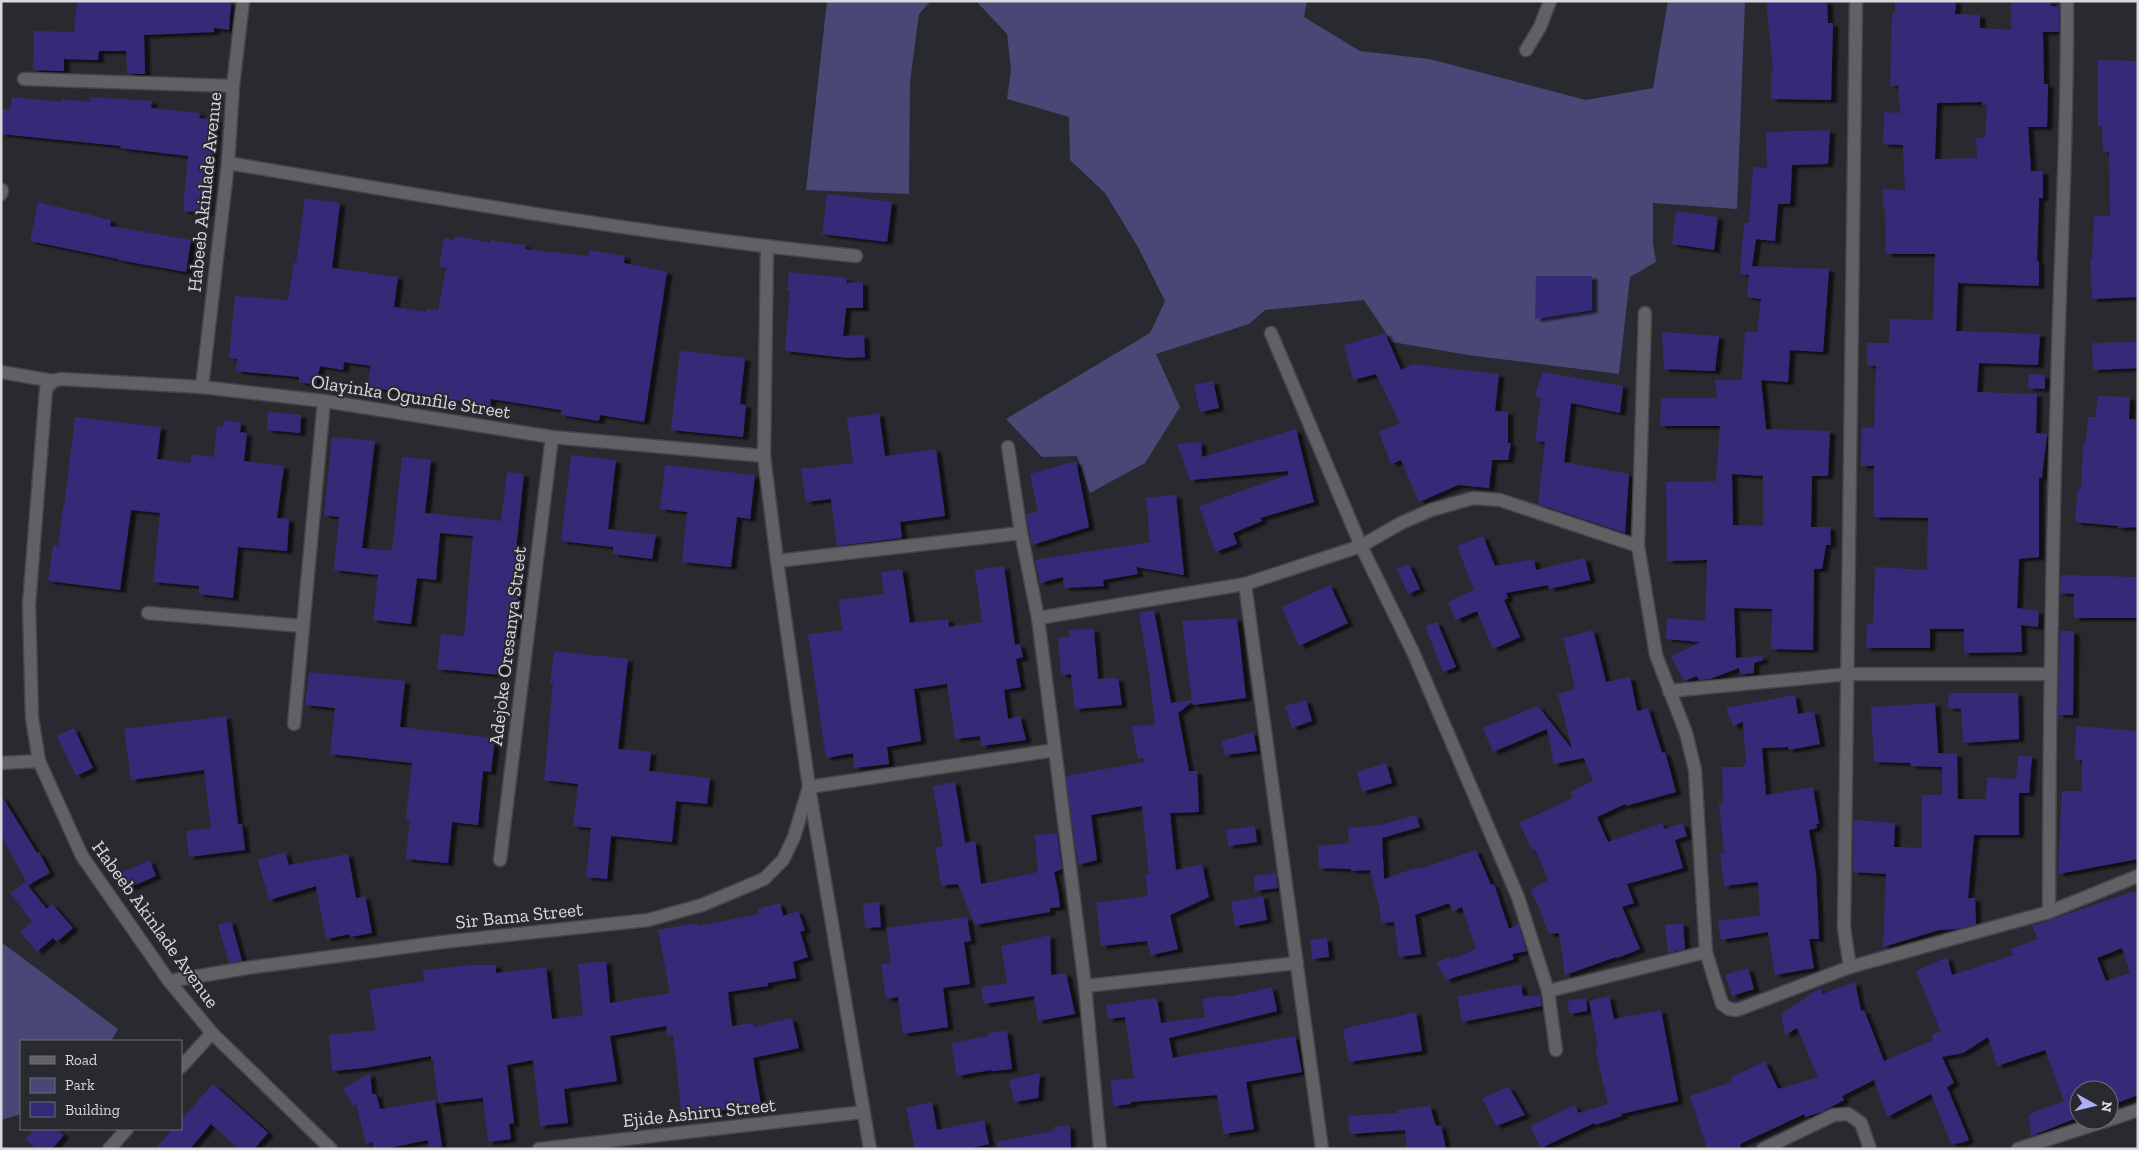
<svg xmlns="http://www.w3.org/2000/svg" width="2139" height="1150" font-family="'Zilla Slab',serif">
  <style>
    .green { fill: #484775 }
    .building { fill: #342b78; fill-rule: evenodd; filter: url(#shadow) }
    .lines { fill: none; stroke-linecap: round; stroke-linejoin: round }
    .minor-casing { stroke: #45454c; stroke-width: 15 }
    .minor { stroke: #606164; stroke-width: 12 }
    .labels { text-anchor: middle; stroke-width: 4; stroke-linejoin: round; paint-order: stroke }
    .street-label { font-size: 19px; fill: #d8d9dd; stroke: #292930 }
  </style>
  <defs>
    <filter id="shadow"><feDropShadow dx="5.5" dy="3" stdDeviation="1" flood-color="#0009"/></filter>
  </defs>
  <rect width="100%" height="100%" fill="#292930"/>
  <g class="green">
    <polygon points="827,1 931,1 919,14 910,82 909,194 806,190"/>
    <polygon points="976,1 1307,1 1304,17 1360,51 1429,59 1586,100 1653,88 1668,1 1745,1 1737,209 1653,203 1653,243 1656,262 1630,277 1619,374 1468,355 1392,342 1364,300 1265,310 1249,324 1156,354 1180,407 1145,463 1090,493 1077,456 1042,457 1006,419 1150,333 1165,301 1138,247 1105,193 1070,160 1069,117 1007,99 1011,70 1007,34"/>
    <polygon points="1,942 118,1029 111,1041 21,1041 21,1114 1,1120"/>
  </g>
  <g class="building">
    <polygon points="77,1 210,1 231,3 229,30 214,28 214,32 144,35 145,74 127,74 126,51 99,51 98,60 64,59 64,71 33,70 34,31 74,32"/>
    <polygon points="1766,1 1827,1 1828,23 1833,23 1831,100 1771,99 1771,72 1773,72"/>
    <path d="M1895 1H1956L1955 14 1980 15V28L2011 30V1H2051V6H2059V32H2043L2044 84H2048L2047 127H2028L2031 171H2043V198H2039L2037 261H2039V286L1958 283 1956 331 2040 334 2038 365 1979 363 1977 392 2037 394 2036 433 2047 434 2042 478 2039 477V557L2019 559 2017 608 2039 611 2038 627 2021 625 2022 652 1964 653V629H1930V648H1866L1867 624H1873L1875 567 1927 570 1928 518 1874 517V466H1861L1862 427 1874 428 1876 366 1867 365V343H1889L1890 319 1933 320 1935 254H1886L1885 209H1883V189L1905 190 1903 145 1883 144 1884 112 1900 113 1898 86H1890L1892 13H1895ZM1982 102V105H1987L1985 138H1976L1977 158 1935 159 1937 103Z"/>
    <polygon points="2098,60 2138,61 2138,297 2092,299 2090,261 2092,261 2094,216 2110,216 2109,152 2103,152 2102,126 2098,126"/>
    <polygon points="12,97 61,102 62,99 90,102 90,97 152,101 151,108 200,113 199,118 216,120 207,213 183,211 188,156 120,148 121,146 1,134 1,109 10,109"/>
    <path d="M1830 130 1828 164 1792 165 1790 204H1778L1775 241 1756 239 1752 266 1829 269 1823 352 1790 350 1788 382 1761 380 1766 429 1830 431 1828 476H1812L1811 527H1830L1831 545H1826L1822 569H1814L1813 650 1771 649 1772 609 1734 608 1736 658 1762 656 1763 660 1754 663V673L1740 674 1739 668 1710 679 1699 680 1697 676 1684 681 1671 657 1700 642 1666 639 1667 618 1705 621 1707 560 1667 561 1666 482 1716 481 1720 426H1660L1661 398H1717L1715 380H1742L1745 332H1757L1761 299 1747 297 1749 275 1740 274 1744 223H1749L1753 167 1767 168 1766 132ZM1732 474 1763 476V526L1733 525Z"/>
    <polygon points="827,194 892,202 887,242 822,234"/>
    <polygon points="305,198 340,203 332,268 398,277 394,307 426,312 427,309 438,310 446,268 439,267 444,238 454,240 455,236 490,243 490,240 526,245 525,249 588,256 589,250 625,256 624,263 667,272 644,422 600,415 599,421 561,415 561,410 491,399 490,407 400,390 400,392 367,387 371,366 344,362 343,370 320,366 316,385 299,382 299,377 236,371 237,359 229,358 235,296 288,300 294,262 296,263"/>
    <polygon points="38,202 111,220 110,226 191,240 186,272 118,260 118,259 30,241"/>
    <polygon points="1676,211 1718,217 1714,250 1672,244"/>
    <polygon points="789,272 847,278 846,283 863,282 863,308 846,308 843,336 864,335 865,357 849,358 785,351 790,290 787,290"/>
    <polygon points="1536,276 1592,276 1592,310 1535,319"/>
    <polygon points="1662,332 1719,336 1715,371 1664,369"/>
    <polygon points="1385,333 1401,370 1413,364 1499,374 1495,411 1508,412 1508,443 1511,443 1508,460 1492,460 1489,488 1458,485 1419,502 1401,460 1391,464 1379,432 1400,423 1376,374 1353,380 1344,345"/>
    <polygon points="2138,342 2138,368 2093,370 2092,343"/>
    <polygon points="680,351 745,358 740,404 746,405 743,437 671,430"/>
    <polygon points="1542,372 1623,386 1620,413 1571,403 1564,462 1629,474 1625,533 1538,504 1545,442 1535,441 1541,398 1535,396"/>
    <polygon points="2029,374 2045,375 2045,389 2028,388"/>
    <polygon points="1213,381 1219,408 1200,412 1194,385"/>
    <polygon points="2098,396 2130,397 2129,419 2138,420 2138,527 2118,528 2119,526 2075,522 2078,490 2081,490 2083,444 2086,444 2088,417 2095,417"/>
    <polygon points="268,412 301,415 300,433 267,430"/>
    <polygon points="879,413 885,456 936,449 945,516 900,522 902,538 837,546 831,499 806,502 801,469 853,463 847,418"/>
    <polygon points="75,417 161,427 157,459 190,463 191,454 214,457 217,426 223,427 224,420 241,423 240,432 247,433 244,461 284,466 277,518 289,519 287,551 238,547 233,598 199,594 199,586 153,582 160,513 131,510 120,590 48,581 53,545 58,546 63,506 64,506"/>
    <polygon points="1296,429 1314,502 1260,518 1262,521 1233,533 1237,544 1215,552 1199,506 1288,475 1288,471 1190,480 1177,444 1201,442 1202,457"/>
    <polygon points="332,437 375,441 362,548 392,551 402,457 431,460 425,513 501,521 507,472 524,474 515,559 521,560 514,636 505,635 501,675 437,669 441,634 464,636 473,536 440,533 436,580 417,578 411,624 373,620 378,575 334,570 339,517 324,515"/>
    <polygon points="571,455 616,460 608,529 656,535 652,559 613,554 613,547 561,541"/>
    <polygon points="1076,461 1089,527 1032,545 1026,514 1038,512 1030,474"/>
    <polygon points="665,465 755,475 750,519 737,517 731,567 682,562 687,512 660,509"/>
    <polygon points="1176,495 1184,575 1136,567 1138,574 1103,580 1104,586 1064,588 1063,577 1040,583 1035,560 1150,542 1146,498"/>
    <polygon points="1483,536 1495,566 1534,559 1536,570 1585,558 1590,580 1549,589 1548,585 1506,593 1508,598 1504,600 1520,637 1493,649 1477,611 1456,620 1448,602 1474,590 1457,546"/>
    <polygon points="1409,564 1420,589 1408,594 1397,569"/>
    <polygon points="1004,566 1015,645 1020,644 1023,657 1016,659 1021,687 1004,690 1008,719 1020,716 1026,740 981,746 980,736 955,739 947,684 914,689 921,741 887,747 889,764 854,768 853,753 826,758 808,634 842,630 839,600 884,594 881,572 902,569 910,623 948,619 949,627 982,622 975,570"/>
    <polygon points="2061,575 2138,577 2138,618 2074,618 2074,594 2060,593"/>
    <polygon points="1330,585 1348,623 1299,646 1282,607"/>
    <polygon points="1154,610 1171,703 1192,700 1182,621 1237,618 1246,698 1193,705 1192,702 1178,713 1189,771 1197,771 1199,812 1170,813 1176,870 1202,864 1209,897 1170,915 1178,949 1151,955 1147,941 1101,946 1096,903 1148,896 1145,875 1149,874 1142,806 1091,815 1097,860 1078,865 1066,776 1144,762 1143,758 1138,758 1132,726 1155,725 1149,672 1139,613"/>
    <polygon points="1437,622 1456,667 1443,672 1425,626"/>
    <polygon points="1094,629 1098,679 1118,678 1122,705 1075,709 1071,674 1061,675 1058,638 1069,637 1069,630"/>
    <polygon points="1593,630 1606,682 1630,677 1637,711 1648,708 1662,753 1665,752 1676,792 1626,806 1625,804 1597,817 1608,842 1662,823 1664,829 1683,823 1687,836 1675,840 1683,868 1627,884 1634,903 1622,907 1640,949 1617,958 1616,957 1565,975 1559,933 1549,934 1540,912 1541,911 1530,890 1548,880 1535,849 1532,850 1519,823 1573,798 1570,792 1593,781 1584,758 1554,764 1547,729 1493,752 1483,728 1538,706 1572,749 1558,694 1574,690 1573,688 1575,688 1563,638"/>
    <polygon points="2060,631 2074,631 2073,715 2058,715"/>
    <polygon points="554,651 628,659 618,749 651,752 649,771 710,778 707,804 676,801 672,842 611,836 607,879 586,877 591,828 573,826 578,784 544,780 553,683 550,683"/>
    <polygon points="309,672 405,681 400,727 495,738 491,772 483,771 478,825 452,822 448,863 406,859 410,819 406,818 412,763 330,754 335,708 305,705"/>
    <polygon points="1949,693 2018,693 2019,739 1963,743 1961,709 1948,708"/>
    <polygon points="1795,695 1798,714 1814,711 1820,744 1789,750 1788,747 1762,748 1766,795 1813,787 1819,824 1816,824 1817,828 1809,830 1816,873 1819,939 1809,939 1814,968 1775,975 1768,932 1721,940 1718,921 1760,915 1758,882 1724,886 1720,853 1724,853 1719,804 1723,803 1722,767 1743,767 1743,764 1746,764 1743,722 1733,726 1726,708"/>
    <polygon points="1306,700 1312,721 1292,728 1285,706"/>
    <polygon points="1935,703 1938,753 1957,754 1958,799 1986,799 1987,777 2016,779 2018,756 2032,756 2029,793 2019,793 2019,835 1974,835 1968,898 1975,898 1976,924 1957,929 1939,930 1883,947 1886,874 1853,872 1854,820 1895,823 1894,847 1922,848 1922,795 1942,795 1942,767 1910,766 1911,763 1874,762 1871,707"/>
    <polygon points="226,716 238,824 242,824 245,850 189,857 186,831 211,828 204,770 131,780 124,729"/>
    <polygon points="2076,726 2138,731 2138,859 2058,874 2062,791 2082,791 2082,760 2075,760"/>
    <polygon points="74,728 93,768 76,776 57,736"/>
    <polygon points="1253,732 1257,751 1225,755 1221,741"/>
    <polygon points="1386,763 1392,783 1362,792 1357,772"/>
    <polygon points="955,782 965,843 975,841 981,884 1038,872 1035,835 1057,833 1062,869 1054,872 1058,891 1060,907 1050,908 1050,912 975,925 958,884 941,886 935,847 943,846 933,786"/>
    <polygon points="1,795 37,853 39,852 50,873 28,885 1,835"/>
    <polygon points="1416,815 1420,827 1382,838 1384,879 1418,867 1419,869 1476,850 1491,885 1494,884 1509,929 1518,924 1527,951 1512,954 1514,959 1446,980 1437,963 1450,956 1452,959 1476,949 1462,907 1453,911 1449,903 1415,915 1421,954 1399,957 1394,922 1381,923 1380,910 1370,870 1351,871 1351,869 1319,868 1318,846 1349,843 1348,828 1380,825"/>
    <polygon points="1255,826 1257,842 1228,846 1226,830"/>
    <polygon points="285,852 289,865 348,854 356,898 365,896 372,933 350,937 350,934 326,939 316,886 269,900 258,860"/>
    <polygon points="150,860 156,876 126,889 120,873"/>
    <polygon points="1276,873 1278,888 1255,891 1254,876"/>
    <polygon points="25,882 47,909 52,904 73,928 57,942 53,938 37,952 20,932 32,922 10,893"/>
    <path d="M2135 891 2138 901V1095L2109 1106V1090H2079V1117L2031 1136 2029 1114 2064 1101 2045 1050 1997 1066 1988 1037 1963 1053 1942 1057 1954 1083 1947 1087 1969 1140 1961 1143 1951 1144 1931 1094 1887 1117 1874 1080 1842 1096 1844 1100 1822 1112 1805 1117 1804 1114 1740 1144 1741 1149H1707L1690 1096 1732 1082 1730 1078 1765 1061 1778 1089 1818 1077 1797 1028 1785 1035 1781 1014 1820 988 1822 994 1855 982 1861 1011 1864 1010 1884 1061 1933 1040 1932 1034 1941 1032 1916 971 1947 957 1952 975 2013 955 2010 949 2038 939 2032 926ZM2122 948 2130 973 2106 981 2097 958Z"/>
    <polygon points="1263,896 1267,920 1235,926 1231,902"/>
    <polygon points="879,902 881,927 865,928 863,904"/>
    <polygon points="780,903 783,916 798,911 805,930 800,932 808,957 793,962 796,978 768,983 768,986 728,992 732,1026 753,1023 753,1027 792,1018 799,1048 753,1058 761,1105 682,1116 673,1035 668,1036 666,1026 610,1036 617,1081 564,1089 568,1123 540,1126 533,1060 507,1065 514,1123 509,1124 511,1139 488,1142 483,1098 438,1103 433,1060 431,1060 431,1056 365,1068 332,1071 329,1035 376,1030 369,990 424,981 423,970 469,965 496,965 496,973 546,967 552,1019 583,1015 578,964 606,961 610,1003 670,993 658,930 697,923 697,926 759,914 758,909"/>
    <polygon points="967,917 971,941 964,942 970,984 943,988 948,1027 903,1034 898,997 886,999 881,964 891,963 886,928"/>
    <polygon points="231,921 242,961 229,963 218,925"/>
    <polygon points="1683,923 1685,949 1668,953 1665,925"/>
    <polygon points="1050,935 1051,975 1066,973 1075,1014 1038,1021 1034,996 984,1004 981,987 1007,983 1001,946"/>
    <polygon points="1327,938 1329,957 1312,959 1310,940"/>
    <polygon points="1748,968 1754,989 1732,996 1725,975"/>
    <polygon points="1521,984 1523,996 1540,995 1542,1006 1462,1022 1457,997"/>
    <polygon points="1272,987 1277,1011 1169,1038 1173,1058 1295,1036 1302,1072 1246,1082 1254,1129 1224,1134 1217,1095 1131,1102 1131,1104 1113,1106 1111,1080 1134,1078 1125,1017 1108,1019 1106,1005 1157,998 1161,1023 1205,1017 1202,999 1229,995 1229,997"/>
    <polygon points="1609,996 1614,1019 1661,1010 1678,1101 1621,1114 1622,1116 1595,1125 1594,1123 1541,1148 1530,1126 1575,1105 1578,1113 1608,1104 1595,1048 1598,1048 1589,1001"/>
    <polygon points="1586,998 1587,1011 1569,1014 1568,1001"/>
    <polygon points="1416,1012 1422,1051 1349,1062 1343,1029"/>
    <polygon points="1007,1031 1012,1069 992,1071 991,1070 957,1076 951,1043 988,1036 987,1033"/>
    <polygon points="370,1073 372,1094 376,1094 380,1109 435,1100 442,1147 429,1149 428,1140 383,1149 374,1149 372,1142 366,1144 356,1104 353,1106 343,1089"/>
    <polygon points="1040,1073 1038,1098 1014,1102 1009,1080"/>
    <polygon points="213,1084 268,1133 254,1149 239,1149 211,1124 190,1149 155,1149 173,1129 181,1129 181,1120"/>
    <polygon points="1509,1087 1525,1115 1496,1126 1482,1098"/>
    <polygon points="932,1102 937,1130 984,1120 989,1144 966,1149 915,1149 906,1108"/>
    <polygon points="1430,1106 1436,1126 1441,1125 1446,1149 1407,1149 1405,1130 1350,1134 1348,1116 1398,1113 1397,1110"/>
    <polygon points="1070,1126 1071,1149 998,1149 997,1142 1053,1131 1053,1127"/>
    <polygon points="34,1129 56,1129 64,1135 52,1149 37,1149 25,1139"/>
  </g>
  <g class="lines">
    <g class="minor-casing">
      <g id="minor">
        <polyline points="1526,50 1540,27 1550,1"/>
        <polyline points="24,79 233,86"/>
        <path d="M228 163C436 198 645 235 856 256"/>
        <polyline points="1,194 2,190"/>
        <polyline points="767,247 764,456 777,561 809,787 870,1149"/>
        <polyline points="1645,313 1638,546 1656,655 1686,733 1695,770 1706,952 1722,1004 1729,1009 1737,1010 1850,967 2049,912 2138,876"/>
        <polyline points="1271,333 1361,546 1413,652 1518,897 1548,991 1556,1050"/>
        <polyline points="1,372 53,381 61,379 202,387 324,401 552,437 764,456"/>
        <polyline points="53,381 46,389 29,605 32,718 39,761 82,856 169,981 212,1033 331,1149"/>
        <polyline points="202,387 228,163 233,86 243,1"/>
        <polyline points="1008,447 1021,533 1038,618 1055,750 1085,986 1100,1149"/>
        <polyline points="777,561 1021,533"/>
        <polyline points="1245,584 1322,1149"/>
        <polyline points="148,613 303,626"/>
        <polyline points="1038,618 1245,584 1361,546 1401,523 1431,510 1473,498 1500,500 1638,546"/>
        <polyline points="1669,691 1849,674 2051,674"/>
        <polyline points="294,724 324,401"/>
        <polyline points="1,763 39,761"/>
        <polyline points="500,860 552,437"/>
        <path d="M2049 912C2049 738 2052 564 2057 390 2060 260 2068 131 2067 1"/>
        <polyline points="1850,967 1844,928 1856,1"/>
        <polyline points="169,981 247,968 443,942 648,920 702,905 764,879 783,860 794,837 809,787 1055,750"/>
        <polyline points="1085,986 1297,963"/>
        <polyline points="1548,991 1706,952"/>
        <polyline points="181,1067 212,1033"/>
        <polyline points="2109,1120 2138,1110"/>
        <polyline points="109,1149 127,1129"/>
        <polyline points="539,1149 863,1112"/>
        <polyline points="1763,1149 1834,1115 1848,1114 1861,1123 1870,1149"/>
        <polyline points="2018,1149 2108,1120"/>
      </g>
    </g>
    <use href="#minor" class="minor"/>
  </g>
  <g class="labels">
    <g class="street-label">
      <text transform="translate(204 192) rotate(-84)" y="7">Habeeb Akinlade Avenue</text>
      <text transform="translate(411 396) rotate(9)" y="7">Olayinka Ogunfile Street</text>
      <text transform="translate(507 646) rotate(-83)" y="7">Adejoke Oresanya Street</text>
      <text transform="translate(519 915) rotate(-6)" y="7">Sir Bama Street</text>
      <text transform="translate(156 924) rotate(54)" y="7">Habeeb Akinlade Avenue</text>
      <text transform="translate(699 1112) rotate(-6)" y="7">Ejide Ashiru Street</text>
    </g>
  </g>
  <rect width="2139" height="1150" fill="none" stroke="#d8d9dd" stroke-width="5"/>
  <rect x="20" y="1040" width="162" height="90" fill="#292930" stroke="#6f6f75"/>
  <rect x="30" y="1056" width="25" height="8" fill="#606164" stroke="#6f6f75"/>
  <text x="65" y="1065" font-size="15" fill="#d8d9dd">Road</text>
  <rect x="30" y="1078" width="25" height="15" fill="#484775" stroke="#6f6f75"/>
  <text x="65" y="1090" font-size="15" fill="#d8d9dd">Park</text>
  <rect x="30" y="1102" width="25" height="15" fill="#342b78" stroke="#6f6f75"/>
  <text x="65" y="1115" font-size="15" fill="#d8d9dd">Building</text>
  <g transform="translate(2094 1105) rotate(98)"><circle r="24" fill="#292930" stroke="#6f6f75"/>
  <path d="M0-4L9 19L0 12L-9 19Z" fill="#aeaefb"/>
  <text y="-8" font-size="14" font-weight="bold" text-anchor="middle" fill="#d8d9dd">N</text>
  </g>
</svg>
